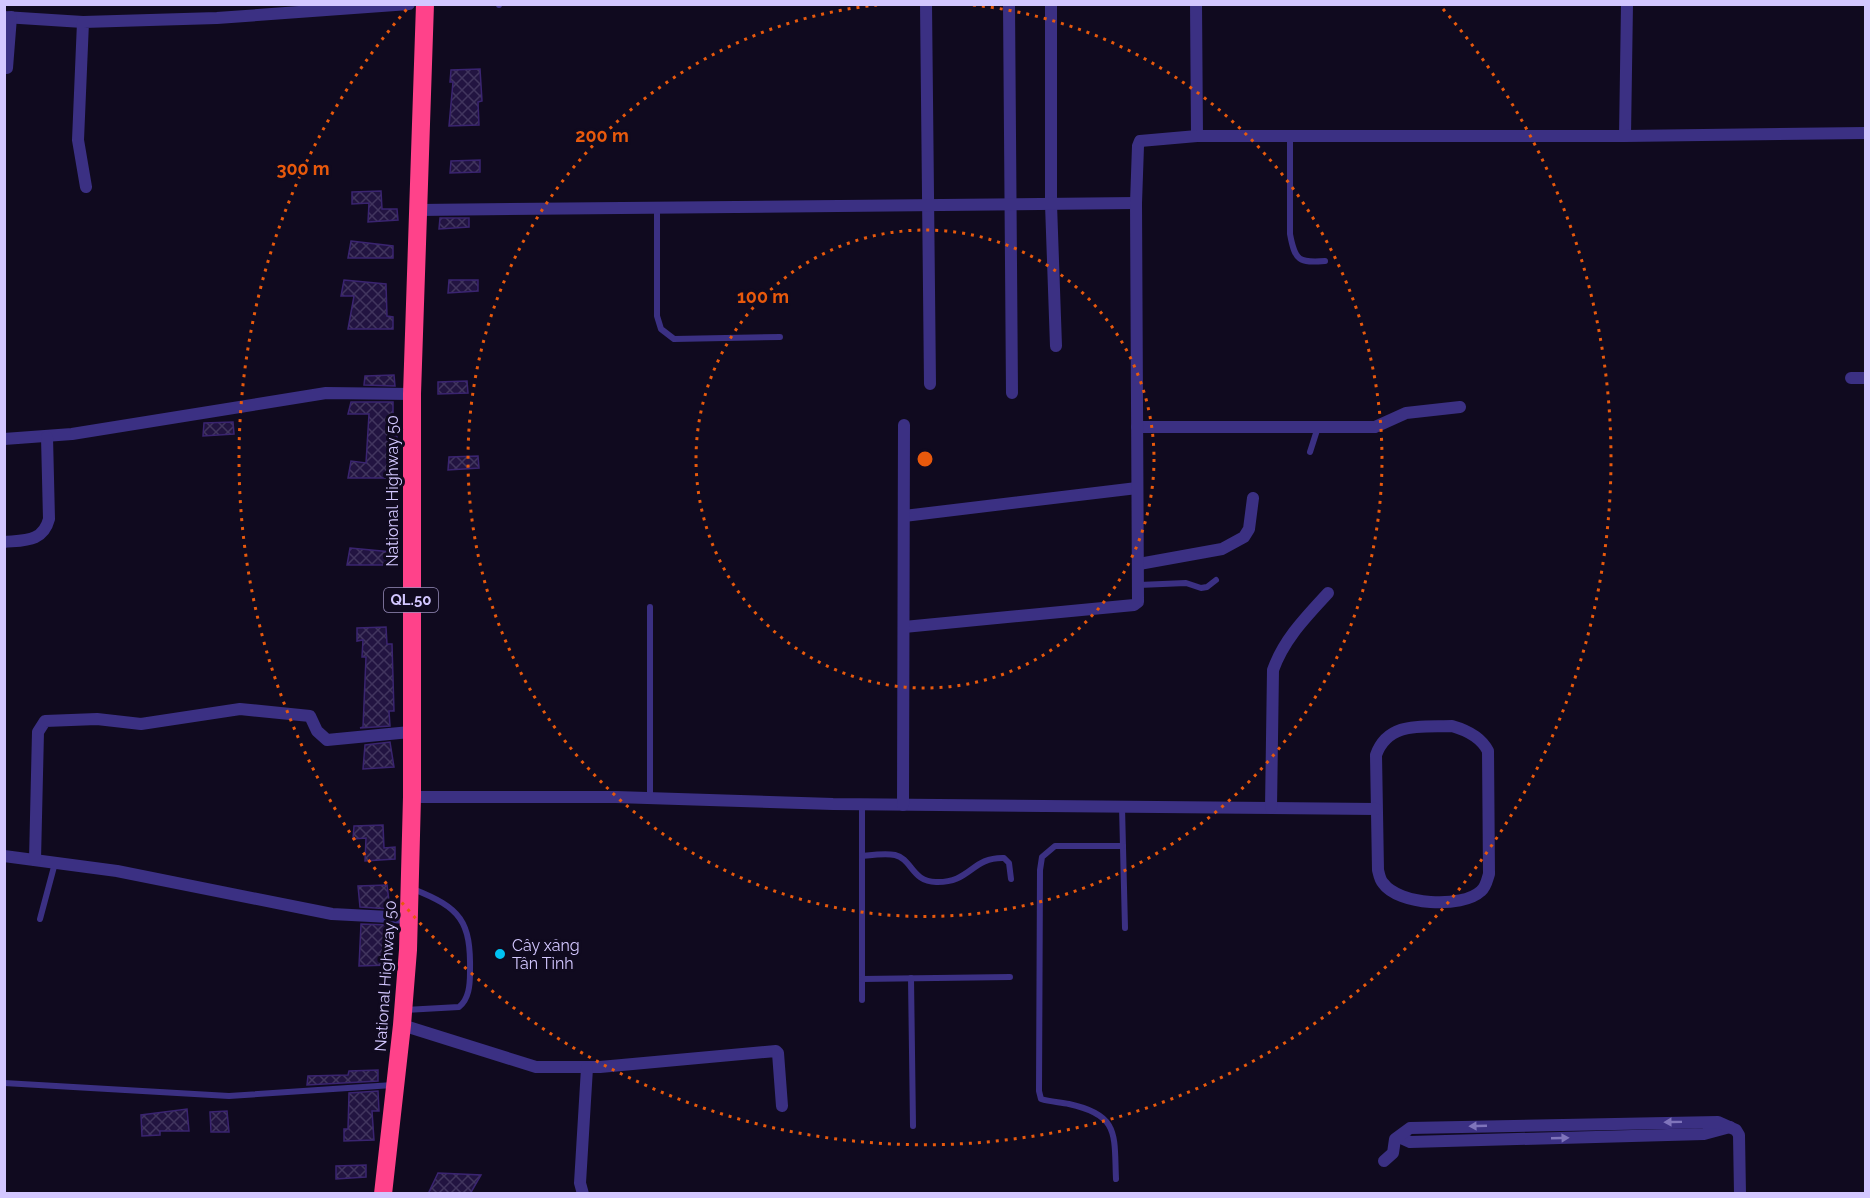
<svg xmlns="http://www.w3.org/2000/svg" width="1870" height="1198" font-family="Raleway,sans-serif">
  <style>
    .building { fill: url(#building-cross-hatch); stroke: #3a2470; stroke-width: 1.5 }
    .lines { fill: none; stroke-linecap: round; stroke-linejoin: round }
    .lane { stroke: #3b3083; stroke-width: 6 }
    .street { stroke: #3b3083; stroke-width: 12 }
    .highway { stroke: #ff428a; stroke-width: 18 }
    .oneway { fill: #7f74bb }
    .ring { fill: none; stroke: #e8590c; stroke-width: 3; stroke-dasharray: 3 6 }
    .poi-dot { fill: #00c2f2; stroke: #100a1f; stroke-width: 2 }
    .labels { text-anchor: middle; stroke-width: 6; stroke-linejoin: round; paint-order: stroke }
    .shield { fill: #100a1f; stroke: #988ebc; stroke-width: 1.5 }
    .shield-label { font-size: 15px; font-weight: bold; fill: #d3c7ff }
    .street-label { font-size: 16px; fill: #d3c7ff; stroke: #100a1f }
    .poi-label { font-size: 16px; fill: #d3c7ff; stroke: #100a1f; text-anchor: start }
    .centre { fill: #e8590c; stroke: #100a1f; stroke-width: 3 }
    .ring-label { font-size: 18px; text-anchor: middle; font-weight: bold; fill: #e8590c; stroke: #100a1f; stroke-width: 6; stroke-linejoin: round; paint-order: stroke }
  </style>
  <defs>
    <pattern id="building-cross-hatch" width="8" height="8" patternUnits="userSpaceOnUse" patternTransform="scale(1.5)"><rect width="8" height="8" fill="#221441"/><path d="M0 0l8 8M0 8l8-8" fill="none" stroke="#41355e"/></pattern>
  </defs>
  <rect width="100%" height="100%" fill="#100a1f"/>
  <g class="building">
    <polygon points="480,69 482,101 478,102 479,125 449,126 453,82 450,82 451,70"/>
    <polygon points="480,160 480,172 450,173 451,161"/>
    <polygon points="381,191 382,209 397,209 398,220 368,222 369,203 352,204 352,192"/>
    <polygon points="440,218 469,218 469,227 439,229"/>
    <polygon points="351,241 393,246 393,258 348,258"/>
    <polygon points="344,280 386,284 387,316 393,317 393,329 348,329 354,296 341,296"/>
    <polygon points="449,280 478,280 478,291 448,293"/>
    <polygon points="394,375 395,386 364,385 365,376"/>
    <polygon points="467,381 468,393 438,394 438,382"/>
    <polygon points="351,402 393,402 393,436 397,435 397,447 393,447 393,478 348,478 351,461 366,463 369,414 348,414"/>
    <polygon points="233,422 234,434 203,436 204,423"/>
    <polygon points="478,456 479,468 448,470 449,457"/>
    <polygon points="350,548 392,552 392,565 347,565"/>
    <polygon points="386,627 387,644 392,644 394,711 389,711 390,726 360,728 363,727 366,657 362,657 363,640 357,641 357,628"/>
    <polygon points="390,742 394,767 363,769 365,745"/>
    <polygon points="383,825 384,848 395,847 395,859 365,861 366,838 353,839 354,826"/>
    <polygon points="387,885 390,909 360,907 358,886"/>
    <polygon points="361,924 390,925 389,965 359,966"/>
    <polygon points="378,1070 378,1081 307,1085 308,1076 348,1075 349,1071"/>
    <polygon points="378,1091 379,1111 372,1111 374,1140 344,1141 344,1129 348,1129 349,1093"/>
    <polygon points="187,1109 189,1131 160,1131 160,1135 142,1136 141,1115"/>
    <polygon points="227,1111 229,1132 211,1132 210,1112"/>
    <polygon points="366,1165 366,1177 336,1179 336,1166"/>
    <polygon points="438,1173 481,1175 470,1194 428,1194"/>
  </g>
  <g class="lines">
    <g class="lane">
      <polyline points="499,5 499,4"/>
      <path d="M1290 137V234C1295 261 1299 263 1325 261"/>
      <polyline points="657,209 657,316 661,329 674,339 780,337"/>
      <polyline points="1310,452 1318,427"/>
      <polyline points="1139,585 1186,583 1201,588 1207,587 1216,580"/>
      <polyline points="650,798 650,607"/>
      <polyline points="862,804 862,1000"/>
      <polyline points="1122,807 1125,928"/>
      <path d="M862 856C872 855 885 853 895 855 912 859 912 882 936 882 971 883 971 857 1004 858L1009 863 1011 879"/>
      <polyline points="40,919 55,863"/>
      <polyline points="911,978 913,1126"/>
      <polyline points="862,979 1010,977"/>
      <path d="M405 1010 459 1007C469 999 470 985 470 972 471 921 461 908 413 889"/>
      <polyline points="4,1083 229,1096 393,1085"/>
      <path d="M1116 1179C1114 1135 1120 1115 1069 1104 1060 1102 1050 1102 1041 1099L1039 1091 1040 870 1042 857 1055 846H1123"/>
    </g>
    <g class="street">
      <polyline points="926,4 930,384"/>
      <polyline points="1009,4 1012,393"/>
      <polyline points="1051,4 1051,204 1056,346"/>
      <polyline points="1196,4 1197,136"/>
      <polyline points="4,17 83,22"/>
      <polyline points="7,68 11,17"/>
      <polyline points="1625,136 1627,4"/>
      <polyline points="86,187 78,140 83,22 217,18 409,4"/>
      <polyline points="418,210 1136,203"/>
      <polyline points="1851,378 1866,378"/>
      <polyline points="1137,427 1375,427 1406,413 1460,407"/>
      <polyline points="4,439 72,434 326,393 412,394"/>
      <polyline points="904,516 1137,488"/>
      <path d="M4 542C25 540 43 542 49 519L47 437"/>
      <polyline points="1139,564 1222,549 1244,537 1249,529 1253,498"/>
      <polyline points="904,627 1134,605 1138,602 1136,203 1138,146 1140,141 1197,136 1625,136 1866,133"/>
      <path d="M1452 726C1466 730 1481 737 1488 751L1489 874C1487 880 1486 887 1481 891 1462 909 1398 905 1383 883 1380 880 1379 874 1378 870L1376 755C1388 721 1422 727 1452 726Z"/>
      <polyline points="412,797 616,797 833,804 1376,809"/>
      <polyline points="903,805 904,425"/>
      <path d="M1271 808 1273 670C1284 639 1306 617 1328 593"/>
      <polyline points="4,856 117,871 332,914 409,918"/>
      <polyline points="35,860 38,732 45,721 97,719 141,724 240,709 310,716 317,731 327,740 410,732"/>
      <polyline points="402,1025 536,1067 600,1067 776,1051 778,1053 782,1106"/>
      <polyline points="1399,1137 1410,1142 1704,1134 1730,1127"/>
      <polyline points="1384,1161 1393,1153 1395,1139 1410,1128 1718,1122 1736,1130 1739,1135 1740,1194"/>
      <polyline points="583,1194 580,1183 587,1068"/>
    </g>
    <polyline class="highway" points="383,1194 402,1025 408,950 412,797 412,394 425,4"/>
  </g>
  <defs><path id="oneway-solid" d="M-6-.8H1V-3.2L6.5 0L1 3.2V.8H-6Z" transform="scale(1.5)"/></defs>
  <g class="oneway">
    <use href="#oneway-solid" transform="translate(1673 1122) rotate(179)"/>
    <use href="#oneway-solid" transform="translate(1478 1126) rotate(178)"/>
    <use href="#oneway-solid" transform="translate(1560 1138) rotate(-2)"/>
  </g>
  <g class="ring">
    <circle cx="925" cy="459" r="229"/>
    <path d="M973 5A457 457 0 1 1 877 5"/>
    <path d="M1443 9A686 686 0 1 1 407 9"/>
  </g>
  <circle class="poi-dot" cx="500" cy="954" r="6"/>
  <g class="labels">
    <rect class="shield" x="384" y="588" width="54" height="24" rx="4.5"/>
    <g class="shield-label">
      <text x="411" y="605">QL.50</text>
    </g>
    <g class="street-label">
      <text transform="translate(392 491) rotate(-90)" y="6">National Highway 50</text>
      <text transform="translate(385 976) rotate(-86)" y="6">National Highway 50</text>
    </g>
    <g class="poi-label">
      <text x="512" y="951">Cây xăng<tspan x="512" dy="18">Tân Tỉnh</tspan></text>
    </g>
  </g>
  <circle cx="925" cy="459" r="9" class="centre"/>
  <g class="ring-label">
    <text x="602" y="142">200 m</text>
    <text x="303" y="175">300 m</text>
    <text x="763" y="303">100 m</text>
  </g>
  <rect width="1870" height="1198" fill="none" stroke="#d3c7ff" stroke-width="12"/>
</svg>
